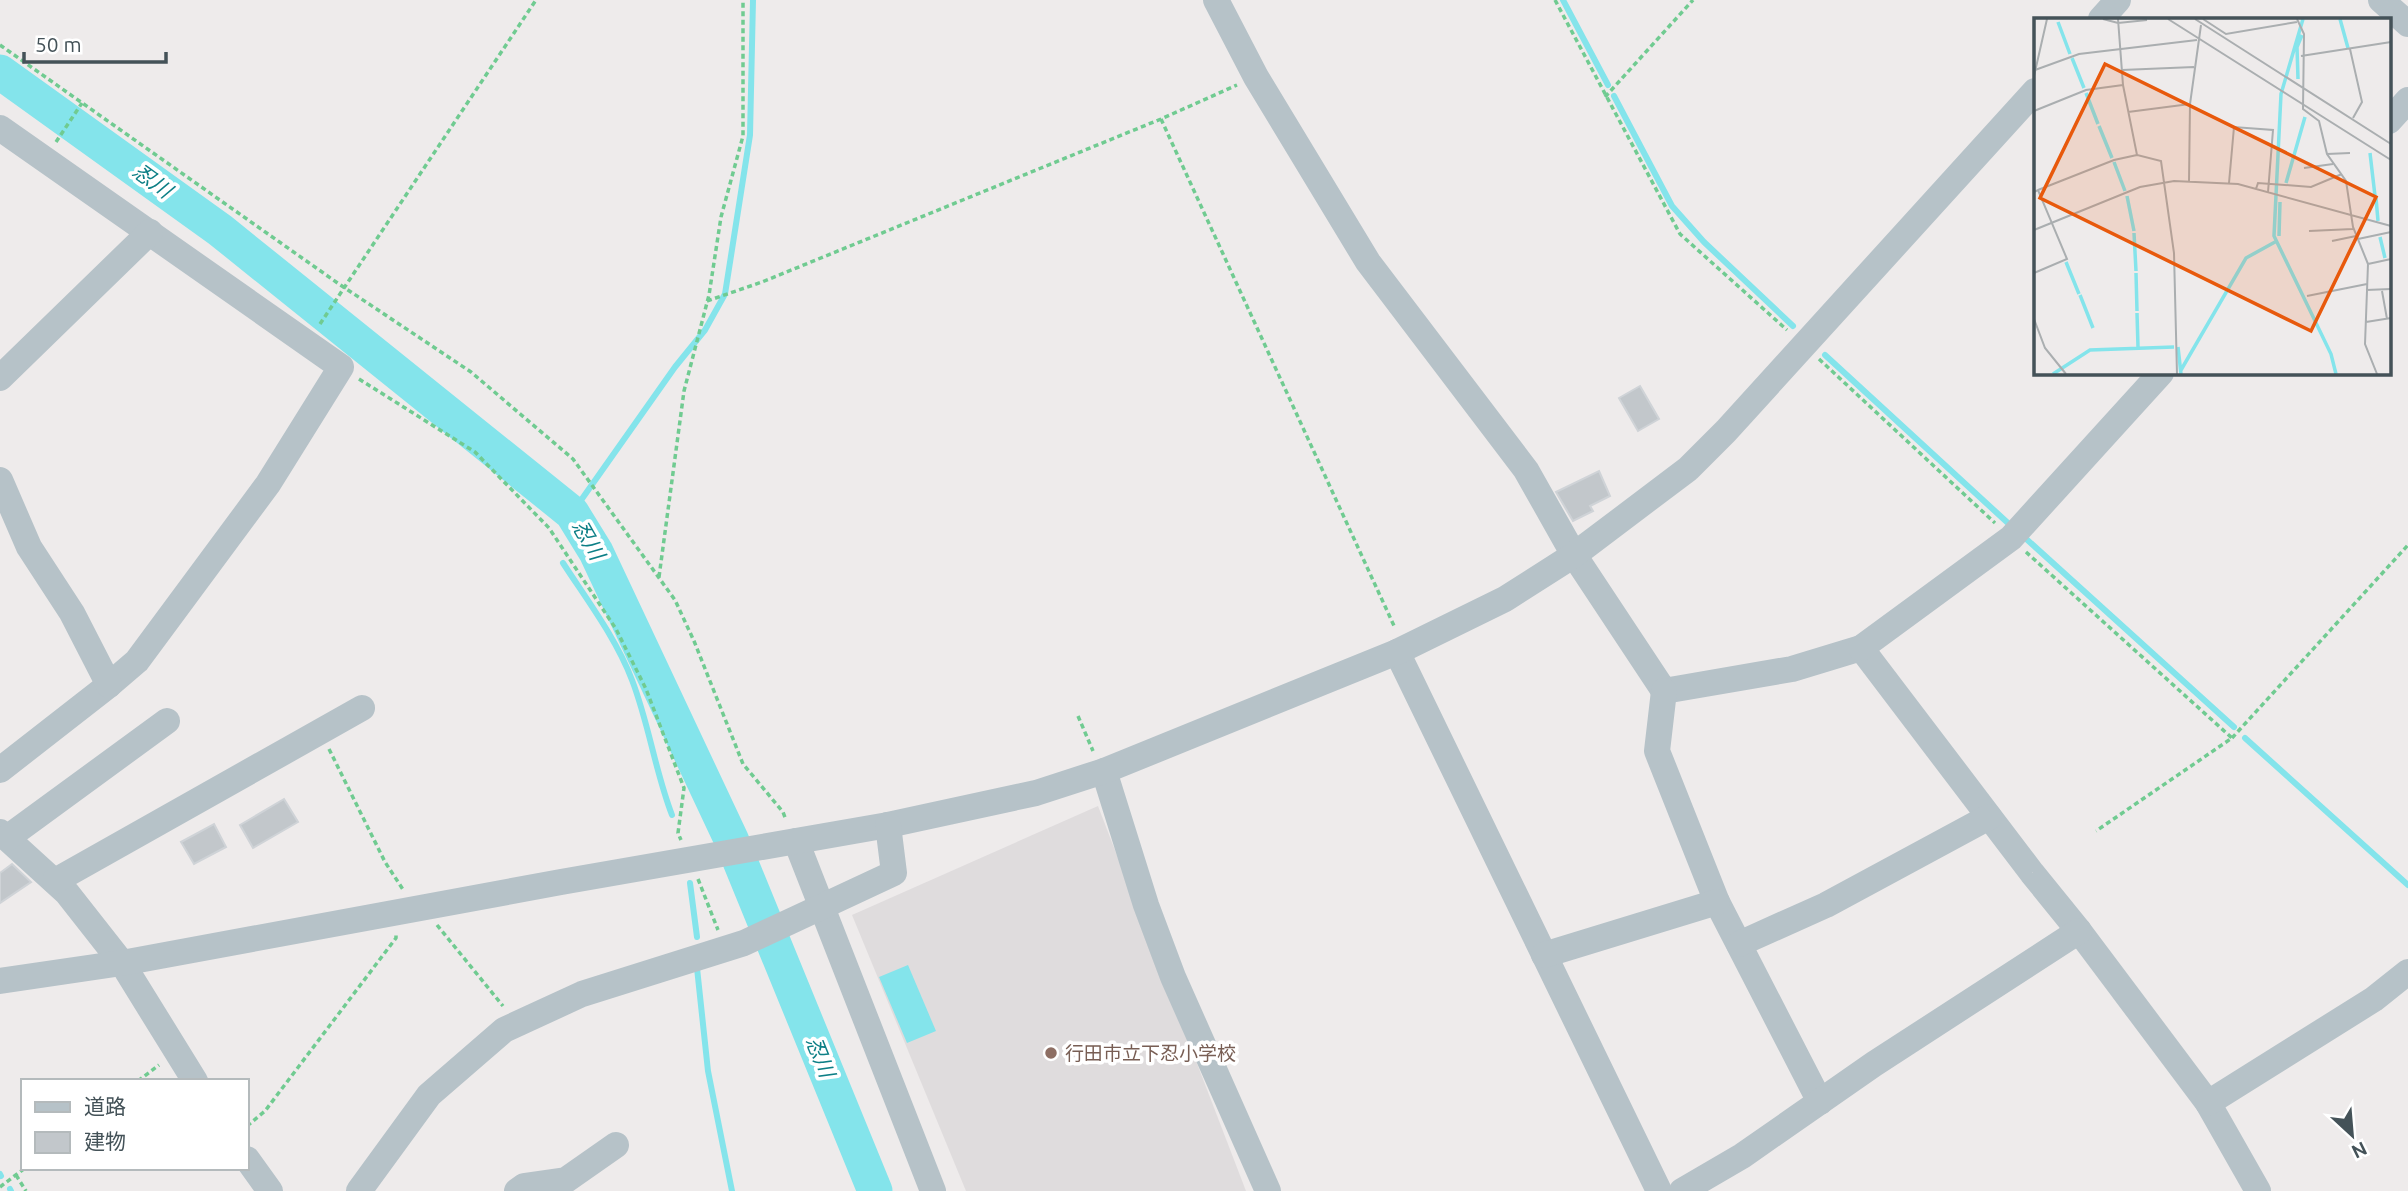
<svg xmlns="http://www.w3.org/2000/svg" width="2408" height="1191" font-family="Ubuntu,'Noto Sans JP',sans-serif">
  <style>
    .education { fill: #dfdcdd }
    .water { fill: #84e4eb }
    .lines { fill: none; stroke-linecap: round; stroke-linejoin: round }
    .stream { stroke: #84e4eb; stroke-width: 6 }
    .river { stroke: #84e4eb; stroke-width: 35 }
    .building { fill: #c2c7cb; stroke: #cfd3d7; stroke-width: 2 }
    .path { stroke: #70cb91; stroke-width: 3.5; stroke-dasharray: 5 3.5; stroke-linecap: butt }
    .minor { stroke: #b6c2c8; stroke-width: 26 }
    .education-dot { fill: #8d6e63; stroke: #fff; stroke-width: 2.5 }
    .labels { text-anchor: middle; stroke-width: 7; stroke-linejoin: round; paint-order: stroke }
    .education-label { font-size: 19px; fill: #785e54; stroke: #fff; text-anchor: start }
    .water-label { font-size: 21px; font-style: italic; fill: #0d7f86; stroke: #fff }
    .inset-river { fill: none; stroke: #84e4eb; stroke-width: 3.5 }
    .inset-road { fill: none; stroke: #aaaeb0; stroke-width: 2 }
    .view { fill: #e8590c; fill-opacity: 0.15; stroke: #e8590c; stroke-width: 3.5 }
    .inset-edge { fill: none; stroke: #445258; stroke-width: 3.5 }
  </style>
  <rect width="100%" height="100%" fill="#eeebeb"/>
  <polygon class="education" points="1098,806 1246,1191 966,1191 852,915"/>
  <polygon class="water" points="908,965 936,1031 907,1043 879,977"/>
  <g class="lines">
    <g class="stream">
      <polyline points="1563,0 1608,85"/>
      <polyline points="1614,96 1672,206 1704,242 1793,326"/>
      <polyline points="1825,355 2009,524"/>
      <polyline points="572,513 675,367 705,330 725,294 750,135 753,0"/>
      <polyline points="2023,536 2234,727"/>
      <path d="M563 563C587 600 616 638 632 680 649 724 655 771 672 815"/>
      <polyline points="2245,738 2408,885"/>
      <polyline points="690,883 697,937"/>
      <polyline points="697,968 708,1071 732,1191"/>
      <polyline points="0,1174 1,1176"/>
      <polyline points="10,1189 11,1191"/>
    </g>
    <polyline class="river" points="0,72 220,230 572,513 596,552 731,839 875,1191"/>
  </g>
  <g class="building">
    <polygon points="1640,386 1659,419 1638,431 1619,398"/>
    <polygon points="1599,471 1610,496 1590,506 1593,511 1573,521 1556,492"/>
    <polygon points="284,799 298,822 253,848 240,825"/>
    <polygon points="214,824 226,847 194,864 181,842"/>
    <polygon points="12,864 31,882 0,903 0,873"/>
  </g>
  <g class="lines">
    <g class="path">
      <polyline points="1555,0 1680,234 1787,330"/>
      <polyline points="0,45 339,284 471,372 573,459 675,600 694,641 743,764 783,812 786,820"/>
      <polyline points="1605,97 1693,0"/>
      <polyline points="1161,119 1395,628"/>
      <polyline points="56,142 82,103"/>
      <polyline points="707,301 762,282 1161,119 1237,85"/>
      <polyline points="320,324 536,0"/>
      <polyline points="1819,359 1995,523"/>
      <polyline points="359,379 475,452 549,528 616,629 646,689 684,788 678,833 681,840"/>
      <polyline points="2026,552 2232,738 2096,831"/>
      <polyline points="659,577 684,391 709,295 721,217 743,136 743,0"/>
      <polyline points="1078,716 1093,751"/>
      <polyline points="2232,738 2408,545"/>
      <polyline points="329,749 385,862 404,891"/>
      <polyline points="698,879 718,930"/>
      <polyline points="437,925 503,1006"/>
      <polyline points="138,1081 159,1065"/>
      <polyline points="247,1126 265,1111 396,938 396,935"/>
      <polyline points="16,1175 26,1191"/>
      <polyline points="0,1187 25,1168"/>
    </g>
    <g class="minor">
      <polyline points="1216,0 1256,77 1368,262 1526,470 1574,555 1664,691 1792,669 1861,648 2032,873 2079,931 2208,1103 2258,1191"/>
      <polyline points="2381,0 2408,24"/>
      <polyline points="2101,19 2118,0"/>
      <polyline points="2389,121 2408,100"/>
      <polyline points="0,128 341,367 268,484 137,661 109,685 0,770"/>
      <polyline points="0,378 150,232"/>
      <polyline points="0,480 29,547 72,613 109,685"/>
      <polyline points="1861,648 2011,538 2161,373"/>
      <polyline points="1397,652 1659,1191"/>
      <polyline points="1664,691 1657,751 1717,902 1820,1102"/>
      <polyline points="1104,771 1146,905 1173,977 1268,1191"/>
      <polyline points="0,832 67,893 122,963 195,1081"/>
      <polyline points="7,838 167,721"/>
      <polyline points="796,841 933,1191"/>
      <polyline points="55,881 362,708"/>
      <polyline points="1739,944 1826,905 1989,817"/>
      <polyline points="1544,955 1717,902"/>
      <polyline points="0,981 122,963 561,882 888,825 1036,793 1104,771 1397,652 1505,599 1574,555 1688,469 1726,431 2035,91"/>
      <polyline points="2208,1103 2374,999 2408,972"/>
      <polyline points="247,1159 270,1191"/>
      <polyline points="359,1191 429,1095 504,1030 582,994 744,943 894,873 888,825"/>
      <polyline points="517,1191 524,1186 566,1180 616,1145"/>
      <polyline points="1682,1191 1742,1156 1874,1064 2079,931"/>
    </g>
  </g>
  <circle class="education-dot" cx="1051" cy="1053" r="7"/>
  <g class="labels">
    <g class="education-label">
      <text x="1065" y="1060">行田市立下忍小学校</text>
    </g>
    <g class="water-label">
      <text transform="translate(152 181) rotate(36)" y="7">忍川</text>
      <text transform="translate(588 540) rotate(60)" y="7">忍川</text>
      <text transform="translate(820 1057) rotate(68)" y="7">忍川</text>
    </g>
  </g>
  <g transform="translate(2034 18)">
    <rect width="357" height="357" fill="#eeebeb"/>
    <path class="inset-river" d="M269 1 247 76 240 218 297 336 302 356M306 1 314 30M24 4 36 36M38 40 50 70M264 61 263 29 268 17M52 75 64 106M65 108 78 140M336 135 341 178M80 144 91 173M252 165 271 99M93 178 100 213M342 180 344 203M100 215 102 253M245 218 246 184M346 219 351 240M32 244 45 276M102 255 103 293M46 277 59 310M103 295 104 329M144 329 147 356M147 352 212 240 241 224M19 356 56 332 140 329"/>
    <path class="inset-road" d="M69 1 84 5 113 2M84 1 89 67 103 137 127 143 140 235 143 356M134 1 357 142M161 1 357 126M169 1 192 16 263 4M263 1 270 16 269 91 285 103 293 136 312 163 319 209 334 246 331 326 343 356M316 31 328 84 319 100M267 38 357 24M1 52 45 36 163 22M88 52 160 49M0 58 13 1M0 93 52 72 89 67M94 94 156 86M293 136 316 135M270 150 299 146M155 163 156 86 167 7M195 165 200 109 239 112 234 174M222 171 224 165 277 169 308 156M4 172 80 142 103 137M0 174 4 172 33 241 0 255M0 212 106 169 140 163 204 166 357 208M275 213 319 211M324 221 357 214M298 223 322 218M334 246 357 241M332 272 357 271M348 273 353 301M273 278 333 266M0 301 11 330 32 356M332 304 357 300"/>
    <path class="view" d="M71 46 342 179 277 313 6 180Z"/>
    <rect width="357" height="357" class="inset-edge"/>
  </g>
  <rect x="21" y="1079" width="228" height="91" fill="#ffffff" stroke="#b4babc" stroke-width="2"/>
  <rect x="35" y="1102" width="35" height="10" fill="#b6c2c8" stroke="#b4babc" stroke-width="2"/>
  <text x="84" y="1114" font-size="21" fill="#445258">道路</text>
  <rect x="35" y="1132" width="35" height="21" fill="#c2c7cb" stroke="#b4babc" stroke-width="2"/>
  <text x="84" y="1149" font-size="21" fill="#445258">建物</text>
  <g transform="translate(2352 1135) rotate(154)" stroke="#ffffff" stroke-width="5" paint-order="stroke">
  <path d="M0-5L12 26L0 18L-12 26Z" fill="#445258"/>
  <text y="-10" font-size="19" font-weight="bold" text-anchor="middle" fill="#445258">N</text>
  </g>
  <path d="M24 52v10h142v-10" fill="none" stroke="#445258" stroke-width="3.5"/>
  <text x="35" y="52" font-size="21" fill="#445258" stroke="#ffffff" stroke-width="5" paint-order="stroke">50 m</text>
</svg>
